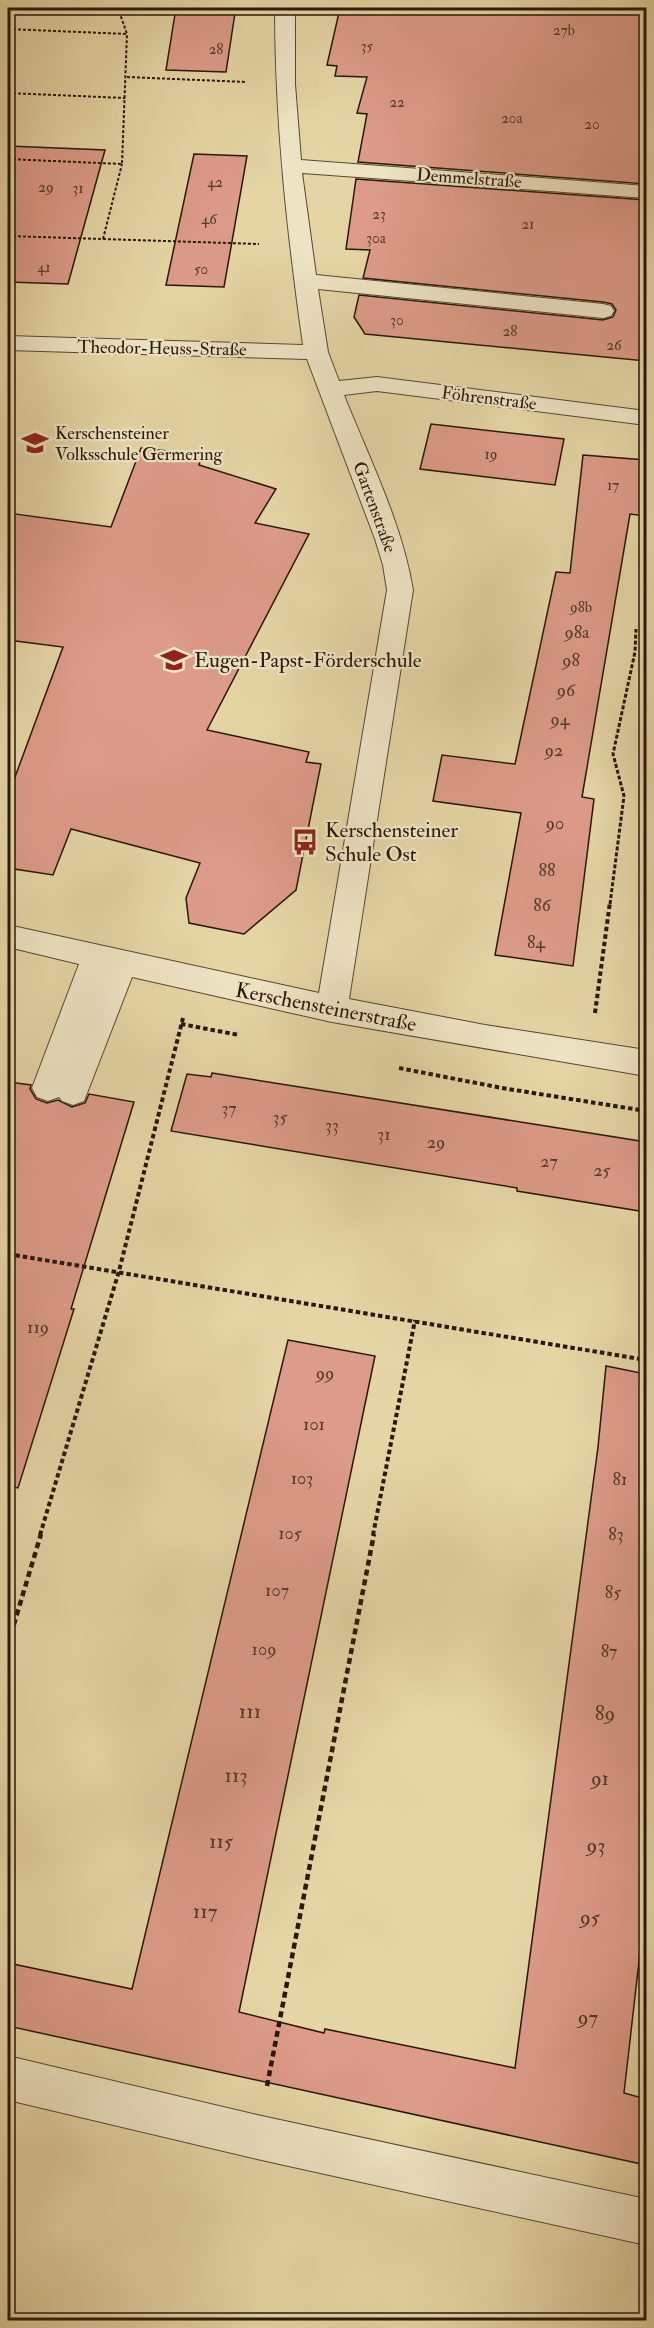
<svg xmlns="http://www.w3.org/2000/svg" width="654" height="2328" font-family="'IM FELL Double Pica',serif">
  <style>
    .building { fill: #dd9b89; stroke: #28180b; stroke-width: 1.5 }
    .lines { fill: none; stroke-linecap: round; stroke-linejoin: round }
    .minor-casing { stroke: #574732; stroke-width: 2 }
    .path-far3 { stroke: #28180b; stroke-width: 2; stroke-dasharray: 3 2; stroke-linecap: butt }
    .path-far2 { stroke: #28180b; stroke-width: 3; stroke-dasharray: 4 2; stroke-linecap: butt }
    .path-far1 { stroke: #28180b; stroke-width: 4; stroke-dasharray: 4.5 3; stroke-linecap: butt }
    .path { stroke: #28180b; stroke-width: 4.5; stroke-dasharray: 6 4; stroke-linecap: butt }
    .minor { fill: #eee4c4; fill-rule: evenodd }
    .labels { text-anchor: middle; stroke-width: 4.5; stroke-linejoin: round; paint-order: stroke }
    .far-number-label { font-size: 15px; fill: #55392a }
    .far-street-label { font-size: 18px; fill: #28180b; stroke: #eee4c4 }
    .far-poi-label { font-size: 18px; fill: #28180b; stroke: #eee4c4; text-anchor: start }
    .number-label { font-size: 18px; fill: #55392a }
    .poi-label { font-size: 21px; fill: #28180b; stroke: #eee4c4; text-anchor: start }
    .street-label { font-size: 21px; fill: #28180b; stroke: #eee4c4 }
    .near-number-label { font-size: 21px; fill: #55392a }
  </style>
  <rect width="100%" height="100%" fill="#e5d5a5"/>
  <filter id="stains"><feTurbulence type="fractalNoise" baseFrequency=".00333" numOctaves="4"/><feColorMatrix values="0 0 0 0 .2 0 0 0 0 .09 0 0 0 0 .02 0 0 0 .5 -.17"/></filter>
  <radialGradient id="worn" r=".72"><stop offset=".6" stop-color="#630" stop-opacity="0"/><stop offset="1" stop-color="#630" stop-opacity=".3"/></radialGradient>
  <g class="building">
    <polygon points="176,8 226,8 226,12 235,13 226,72 166,70"/>
    <polygon points="340,8 536,8 646,14 643,132 646,133 646,184 358,162 367,114 357,113 367,77 335,76 337,66 327,65"/>
    <polygon points="8,146 105,150 68,284 8,282"/>
    <polygon points="194,154 247,156 224,287 166,285"/>
    <polygon points="356,179 646,200 646,361 365,334 354,317 359,295 603,320 613,317 616,310 612,304 603,302 363,278 370,250 346,249"/>
    <polygon points="431,424 564,439 555,485 420,469"/>
    <polygon points="141,448 202,455 199,465 276,489 255,523 309,534 207,730 309,752 306,762 321,764 296,890 244,934 189,923 186,898 200,863 71,829 53,875 8,868 8,796 63,647 8,640 8,513 111,527"/>
    <polygon points="583,455 646,460 646,516 630,514 582,797 594,799 573,966 495,955 521,813 433,801 442,755 515,764 556,572 570,573"/>
    <polygon points="212,1073 646,1142 646,1212 517,1191 517,1188 171,1131 187,1074 211,1077"/>
    <polygon points="8,1082 31,1085 30,1089 36,1099 47,1103 58,1100 72,1107 85,1103 89,1094 134,1102 71,1309 74,1309 18,1488 8,1486"/>
    <polygon points="288,1340 375,1356 239,2012 324,2033 325,2029 515,2068 598,1447 606,1366 646,1374 646,1900 624,2093 646,2099 646,2165 8,2026 8,1963 132,1989"/>
  </g>
  <g class="lines">
    <g class="minor-casing">
      <g id="minor">
        <path d="M275 8H295V84L301 160 646 186V198L302 173 316 275 603 304 611 306 614 311 611 316 603 318 318 289 328 352 339 381 377 377 646 411V425L377 391 344 395C369 458 402 523 413 590L349 999 485 1025 646 1050V1076L332 1022 132 977 84 1101 73 1105 62 1101 59 1097 48 1101 37 1097 32 1088 79 964 8 947V925L319 993 387 590 383 565 375 539 307 359 8 350V336L303 345C287 231 275 123 275 8Z"/>
        <polygon points="8,2056 257,2115 646,2199 646,2245 257,2159 8,2100"/>
      </g>
    </g>
    <g class="path-far3">
      <polyline points="8,29 127,34"/>
      <polyline points="127,77 246,82"/>
      <polyline points="8,93 125,98"/>
      <polyline points="8,159 122,164 127,34 118,8"/>
      <polyline points="8,236 259,244"/>
      <polyline points="103,239 122,164"/>
    </g>
    <polyline class="path-far2" points="610,904 624,796 613,754 635,652 636,629"/>
    <g class="path-far1">
      <polyline points="595,1013 610,902"/>
      <polyline points="181,1024 239,1035"/>
      <polyline points="399,1068 502,1088 646,1111"/>
      <polyline points="8,1254 646,1360"/>
      <polyline points="40,1535 119,1271 183,1018"/>
      <polyline points="373,1535 415,1320"/>
    </g>
    <g class="path">
      <polyline points="8,1644 41,1534"/>
      <polyline points="267,2086 374,1534"/>
    </g>
    <use href="#minor" class="minor"/>
  </g>
  <defs>
    <g id="school-bare" transform="scale(2.07)"><path d="M0-5L7-2L0 1L-7-2ZM-4 1L0 2.5L4 1V4Q0 6-4 4Z" fill="#8f2418" stroke="#eee4c4" stroke-width="2.5" paint-order="stroke"/></g>
    <g id="bus-bare" transform="scale(2.07)"><path d="M-5-6H5V4H4V6H2V4H-2V6H-4V4H-5ZM-3.5-4V0h7V-4ZM-3.5 1.2v1.5H-2V1.2ZM2 1.2v1.5H3.5V1.2Z" fill="#8f2418" stroke="#eee4c4" stroke-width="2.5" paint-order="stroke"/></g>
  </defs>
  <g fill-rule="evenodd">
    <use href="#school-bare" x="35" y="443"/>
    <use href="#school-bare" x="174" y="660"/>
    <use href="#bus-bare" x="305" y="842"/>
  </g>
  <g class="labels">
    <g class="far-number-label">
      <text x="564" y="35">27b</text>
      <text x="367" y="51">35</text>
      <text x="216" y="54">28</text>
      <text x="397" y="107">22</text>
      <text x="512" y="123">20a</text>
      <text x="592" y="129">20</text>
      <text x="215" y="187">42</text>
      <text x="46" y="192">29</text>
      <text x="78" y="193">31</text>
      <text x="379" y="219">23</text>
      <text x="209" y="224">46</text>
      <text x="528" y="229">21</text>
      <text x="376" y="243">30a</text>
      <text x="44" y="272">41</text>
      <text x="201" y="274">50</text>
      <text x="397" y="325">30</text>
      <text x="510" y="336">28</text>
      <text x="614" y="350">26</text>
      <text x="491" y="459">19</text>
      <text x="613" y="490">17</text>
      <text x="581" y="612">98b</text>
    </g>
    <g class="far-street-label">
      <text transform="translate(469 178) rotate(4)" y="6">Demmelstraße</text>
      <text transform="translate(162 348) rotate(1)" y="6">Theodor-Heuss-Straße</text>
      <text transform="translate(489 398) rotate(7)" y="6">Föhrenstraße</text>
      <text transform="translate(375 507) rotate(70)" y="6">Gartenstraße</text>
    </g>
    <g class="far-poi-label">
      <text x="55" y="439">Kerschensteiner<tspan x="55" dy="21">Volksschule Germering</tspan></text>
    </g>
    <g class="number-label">
      <text x="577" y="638">98a</text>
      <text x="571" y="666">98</text>
      <text x="566" y="696">96</text>
      <text x="560" y="725">94</text>
      <text x="554" y="756">92</text>
      <text x="555" y="829">90</text>
      <text x="547" y="876">88</text>
      <text x="542" y="911">86</text>
      <text x="536" y="948">84</text>
      <text x="229" y="1114">37</text>
      <text x="280" y="1123">35</text>
      <text x="332" y="1131">33</text>
      <text x="384" y="1140">31</text>
      <text x="436" y="1148">29</text>
      <text x="549" y="1167">27</text>
      <text x="602" y="1176">25</text>
      <text x="38" y="1333">119</text>
      <text x="325" y="1379">99</text>
      <text x="314" y="1430">101</text>
      <text x="302" y="1484">103</text>
      <text x="620" y="1485">81</text>
      <text x="290" y="1539">105</text>
      <text x="616" y="1540">83</text>
      <text x="277" y="1596">107</text>
      <text x="613" y="1598">85</text>
      <text x="264" y="1655">109</text>
      <text x="609" y="1657">87</text>
    </g>
    <g class="poi-label">
      <text x="194" y="667">Eugen-Papst-Förderschule</text>
      <text x="325" y="837">Kerschensteiner<tspan x="325" dy="24">Schule Ost</tspan></text>
    </g>
    <g class="street-label">
      <text transform="translate(326 1007) rotate(11)" y="7">Kerschensteinerstraße</text>
    </g>
    <g class="near-number-label">
      <text x="250" y="1718">111</text>
      <text x="605" y="1720">89</text>
      <text x="236" y="1782">113</text>
      <text x="600" y="1785">91</text>
      <text x="221" y="1848">115</text>
      <text x="596" y="1852">93</text>
      <text x="205" y="1918">117</text>
      <text x="590" y="1924">95</text>
      <text x="588" y="2024">97</text>
    </g>
  </g>
  <rect width="654" height="2328" fill="none" stroke="#e5d5a5" stroke-width="30"/>
  <rect x="9" y="9" width="636" height="2310" fill="none" stroke="#28180b" stroke-width="3"/>
  <rect x="15" y="15" width="624" height="2298" fill="none" stroke="#28180b" stroke-width="1.5"/>
  <rect width="100%" height="100%" filter="url(#stains)"/>
  <rect width="100%" height="100%" fill="url(#worn)"/>
</svg>
